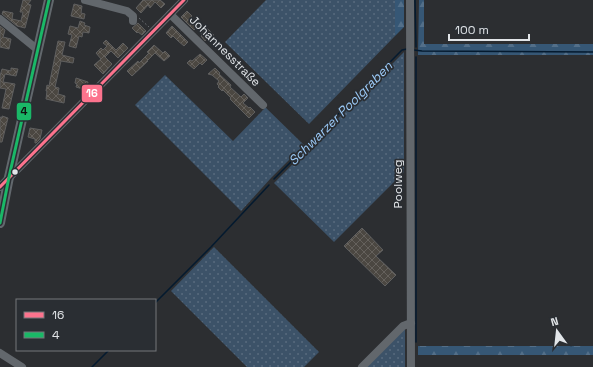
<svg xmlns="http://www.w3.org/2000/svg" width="593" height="367" font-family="'Space Grotesk',sans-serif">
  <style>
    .grass { fill: url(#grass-dots) }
    .forest { fill: url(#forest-firs) }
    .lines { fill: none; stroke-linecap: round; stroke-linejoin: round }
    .stream { stroke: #041a2f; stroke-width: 1.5 }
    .building { fill: url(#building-cross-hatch); stroke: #5f5f5f }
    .path { stroke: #686b6f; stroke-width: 1; stroke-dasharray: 2 2; stroke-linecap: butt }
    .minor { stroke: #62676c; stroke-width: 8 }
    .major { stroke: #62686d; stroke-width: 10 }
    .bus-1-casing { stroke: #2a2e33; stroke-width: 6 }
    .bus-2-casing { stroke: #2a2e33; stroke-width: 6 }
    .bus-1 { stroke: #fc738d; stroke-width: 3 }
    .bus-2 { stroke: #1ab867; stroke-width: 3 }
    .bus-dot { fill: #e2e5e8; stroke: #2a2e33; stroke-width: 1.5 }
    .labels { text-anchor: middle; stroke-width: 3.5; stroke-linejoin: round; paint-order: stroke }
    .street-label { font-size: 12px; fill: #e2e5e8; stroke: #2a2e33 }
    .water-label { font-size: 13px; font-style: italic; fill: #9dccfa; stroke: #2a2e33 }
    .line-badge { stroke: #2a2e33; stroke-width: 1.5 }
    .badge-label { font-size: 11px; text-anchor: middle; font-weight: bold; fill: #fff }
    .pale-badge-label { font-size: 11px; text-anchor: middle; font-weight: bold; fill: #111 }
  </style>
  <defs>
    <pattern id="grass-dots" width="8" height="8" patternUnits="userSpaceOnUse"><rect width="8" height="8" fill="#3c5268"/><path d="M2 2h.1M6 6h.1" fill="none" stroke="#586b7e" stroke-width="1.8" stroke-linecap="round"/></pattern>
    <pattern id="forest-firs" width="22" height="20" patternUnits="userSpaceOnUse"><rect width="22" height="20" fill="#365775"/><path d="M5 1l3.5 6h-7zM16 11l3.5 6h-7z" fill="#536f89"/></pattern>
    <pattern id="building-cross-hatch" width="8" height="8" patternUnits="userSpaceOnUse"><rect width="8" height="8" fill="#4b4741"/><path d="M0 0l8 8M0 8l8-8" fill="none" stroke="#65615c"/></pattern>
  </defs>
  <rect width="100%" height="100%" fill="#2c2e31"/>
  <g class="grass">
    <polygon points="266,0 395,0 395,36 309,124 225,42"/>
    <polygon points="404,52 404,172 334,242 274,183"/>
    <polygon points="165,75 233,141 264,109 263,105 304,145 271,178 241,211 135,105"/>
    <polygon points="214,247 319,352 304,367 247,367 171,291"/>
    <polygon points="403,329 405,330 405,367 367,367"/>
  </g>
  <g class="forest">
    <polygon points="395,0 404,0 404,27 395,36"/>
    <polygon points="419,0 424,0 424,44 593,44 593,55 418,55"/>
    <rect x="418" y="346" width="175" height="9"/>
  </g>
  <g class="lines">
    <g class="stream">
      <polyline points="415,0 416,47"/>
      <polyline points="414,50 422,51 593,52"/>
      <polyline points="274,179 402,50 407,49"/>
      <polyline points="155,303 211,247 269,185"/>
      <polyline points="416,342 416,57"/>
      <polyline points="92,367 109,350"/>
    </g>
  </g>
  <g class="building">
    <polygon points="23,0 31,0 28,4 31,5 25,28 17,26 2,14 3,11 13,13 12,19 21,21 23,12 20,12"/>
    <polygon points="143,0 160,0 165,4 161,8 155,2 150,8 148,5 141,13 136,8"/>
    <polygon points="74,4 82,6 81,13 85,14 84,19 71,16"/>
    <polygon points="187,11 192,16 190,18 198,26 194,30 181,17"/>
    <polygon points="80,21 85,23 84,25 90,27 89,33 83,32 82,37 79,36 76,48 69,46 72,35 68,34 70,26 78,28"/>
    <polygon points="138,23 146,31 142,35 138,32 137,33 132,28"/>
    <polygon points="0,26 5,30 3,37 11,39 9,49 0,47"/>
    <polygon points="172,26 188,42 184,46 178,41 179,40 178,41 173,36 171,38 166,33"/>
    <polygon points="207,28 214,35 208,41 207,39 205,41 201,36 202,35 201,33"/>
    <polygon points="106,40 116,50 123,43 128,48 118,58 111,51 105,57 112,64 103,74 94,65 101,59 96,53 101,48 103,50 107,46 103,43"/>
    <polygon points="58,41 65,42 62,55 74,58 73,63 61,61 55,87 59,88 58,94 65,96 64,103 46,99 47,91 46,91 47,85 49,86"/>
    <polygon points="154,45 163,53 165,51 170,56 164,61 155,53 147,61 148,61 132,76 127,71 138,61 139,63 149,53 147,52"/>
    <polygon points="200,54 207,60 202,65 200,63 194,69 187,63 190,60 192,61"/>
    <polygon points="11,68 18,69 16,76 5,74 3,82 15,84 9,109 2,108 6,89 0,88 0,76 2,69 11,71"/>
    <polygon points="215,68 220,73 219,74 231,85 230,87 241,97 244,94 248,98 243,103 249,108 250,107 255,112 249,118 230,99 231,98 223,90 222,91 218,87 219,86 217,84 219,81 212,75 208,74"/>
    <polygon points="76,78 88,82 86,90 76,87 77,84 75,83"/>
    <polygon points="2,116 8,118 2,142 0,142 0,117 2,118"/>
    <polygon points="30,128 42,130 40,139 36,143 35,143 35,139 28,137"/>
    <polygon points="362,228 383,250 376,256 396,275 385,286 344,246"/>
  </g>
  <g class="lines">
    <polyline class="path" points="139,18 149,27"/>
    <g class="minor">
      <polyline points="85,0 127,11 133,16 133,21"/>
      <polyline points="410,0 411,367"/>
      <polyline points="170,14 263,105"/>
      <polyline points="0,19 38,50"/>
      <polyline points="0,187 184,0"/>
      <polyline points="0,353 22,367"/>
      <polyline points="362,367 403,326 411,323"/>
    </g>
    <polyline class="major" points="0,223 9,177 49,0"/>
    <g class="bus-1-casing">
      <polyline id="bus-1" points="0,187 184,0"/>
    </g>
    <g class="bus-2-casing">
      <polyline id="bus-2" points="0,223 9,177 49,0"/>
    </g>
    <use href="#bus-1" class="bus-1"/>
    <use href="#bus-2" class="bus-2"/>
  </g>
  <circle class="bus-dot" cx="15" cy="172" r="3.5"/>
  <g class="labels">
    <g class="street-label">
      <text transform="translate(225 51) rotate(45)" y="4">Johannesstraße</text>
      <text transform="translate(398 184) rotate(-90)" y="4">Poolweg</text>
    </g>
    <g class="water-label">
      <text transform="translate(340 113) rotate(-45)" y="5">Schwarzer Poolgraben</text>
    </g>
  </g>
  <g class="line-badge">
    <rect x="81" y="84" width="22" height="19" rx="4" fill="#fc738d"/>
    <rect x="16" y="102" width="16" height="19" rx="4" fill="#1ab867"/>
  </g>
  <g class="badge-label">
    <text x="92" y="97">16</text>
  </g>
  <g class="pale-badge-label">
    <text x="24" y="115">4</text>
  </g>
  <rect x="16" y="299" width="140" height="52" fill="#2a2e33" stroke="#74777b"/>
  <rect x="24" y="312" width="20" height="6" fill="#fc738d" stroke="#74777b"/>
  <text x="52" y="319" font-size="12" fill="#e2e5e8">16</text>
  <rect x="24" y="332" width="20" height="6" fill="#1ab867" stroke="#74777b"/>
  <text x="52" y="339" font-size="12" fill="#e2e5e8">4</text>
  <g transform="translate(557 331) rotate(345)" stroke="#2a2e33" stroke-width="3" paint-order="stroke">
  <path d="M0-3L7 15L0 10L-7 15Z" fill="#e2e5e8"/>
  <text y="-6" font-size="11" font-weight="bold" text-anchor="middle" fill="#e2e5e8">N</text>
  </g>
  <path d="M449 34v6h80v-6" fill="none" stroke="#e2e5e8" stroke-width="2"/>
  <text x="455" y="34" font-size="12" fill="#e2e5e8" stroke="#2a2e33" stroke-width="3" paint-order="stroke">100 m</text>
</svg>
